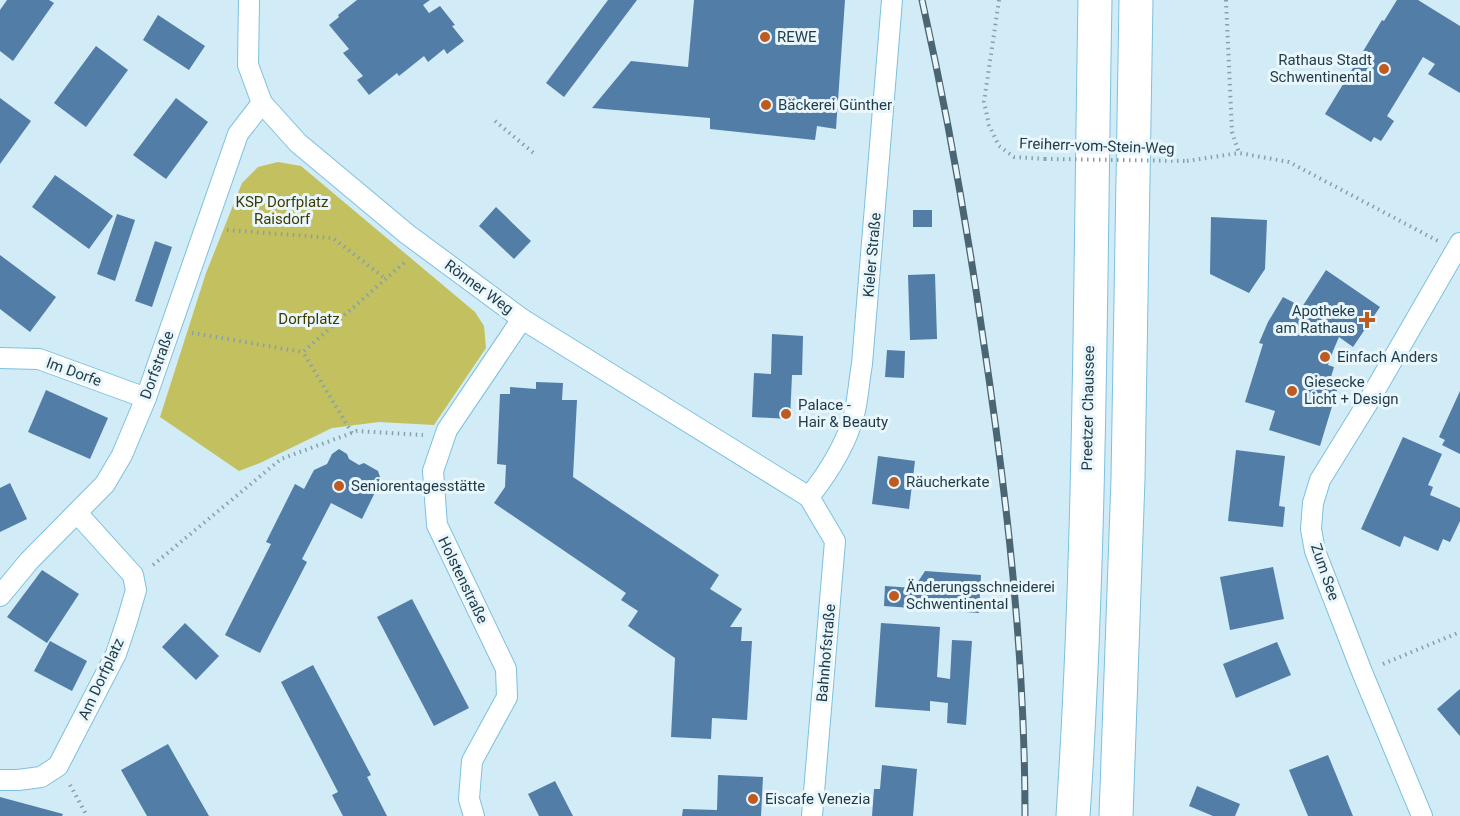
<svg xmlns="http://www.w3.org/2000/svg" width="1460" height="816" font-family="Roboto,sans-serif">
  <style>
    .green { fill: #c3c05f }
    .building { fill: #517da6 }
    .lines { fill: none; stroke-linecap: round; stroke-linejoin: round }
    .minor-casing { stroke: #7dc1de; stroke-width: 22 }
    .trunk-casing { stroke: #7dc1de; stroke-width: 35 }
    .path { stroke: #86a1ad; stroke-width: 4; stroke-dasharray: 1.5 4.5; stroke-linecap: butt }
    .minor { stroke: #fff; stroke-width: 20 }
    .trunk { stroke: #fff; stroke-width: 33 }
    .rail-casing { stroke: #4b6672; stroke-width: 7 }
    .rail { stroke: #e9f6fc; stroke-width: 4.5; stroke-dasharray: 14; stroke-linecap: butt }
    .path-bridge { stroke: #86a1ad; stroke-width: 4; stroke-dasharray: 1.5 4.5; stroke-linecap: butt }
    .poi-dot { fill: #be5b20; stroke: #e9f6fc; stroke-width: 2 }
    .labels { text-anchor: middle; stroke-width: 6; stroke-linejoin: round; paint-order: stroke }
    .poi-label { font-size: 15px; fill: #1f3b47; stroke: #e9f6fc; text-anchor: start }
    .street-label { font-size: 15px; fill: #1f3b47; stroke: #e9f6fc }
    .park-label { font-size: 15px; fill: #3e3b00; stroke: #e9f6fc }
  </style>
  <rect width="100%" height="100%" fill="#d1ebf7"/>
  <polygon class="green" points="278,162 301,166 475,312 484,326 486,348 434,425 379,422 332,428 260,463 239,471 160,417 206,273 242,183 258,167"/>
  <g class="building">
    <polygon points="7,0 49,0 54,3 13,61 0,51 0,10"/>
    <polygon points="357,0 430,0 423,5 429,13 440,6 455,25 452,26 464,41 447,54 444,49 428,62 424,56 399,76 397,73 369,95 357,80 363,76 343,53 349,49 329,25 339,17 338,15"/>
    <polygon points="608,0 637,0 564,97 546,83"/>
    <polygon points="694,0 845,0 836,129 817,126 815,140 710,129 710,118 592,108 631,61 688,67"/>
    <polygon points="1397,0 1418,0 1460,26 1460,93 1428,74 1435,64 1423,57 1387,116 1394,121 1381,141 1374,137 1371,142 1325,114 1382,20 1384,21"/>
    <polygon points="158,15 205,46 189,70 143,40"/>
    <polygon points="96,46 128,70 86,127 54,103"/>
    <polygon points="0,98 31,121 0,164"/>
    <polygon points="176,98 208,122 166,179 133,155"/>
    <polygon points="55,175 113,216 89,249 32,207"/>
    <polygon points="496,207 531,241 514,259 479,226"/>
    <rect x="913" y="210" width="19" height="17"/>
    <polygon points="117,214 135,220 115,281 97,274"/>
    <polygon points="1211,217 1267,220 1265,269 1249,293 1210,274"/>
    <polygon points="155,241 172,247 152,307 135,301"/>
    <polygon points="0,255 56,297 30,332 0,309"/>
    <polygon points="1326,270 1380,307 1353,347 1339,337 1333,351 1328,365 1334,367 1331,377 1340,380 1320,446 1269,430 1275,411 1245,402 1263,344 1259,343 1268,322 1283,297 1302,307"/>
    <polygon points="935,274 937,339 910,340 908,275"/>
    <polygon points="772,334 803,336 802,375 792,375 790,419 752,417 754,373 771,374"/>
    <polygon points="887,350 905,351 904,378 885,377"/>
    <polygon points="536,382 563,383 562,400 577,400 573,477 719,575 710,589 742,609 730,627 742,627 741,641 752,641 747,720 712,718 711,739 671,737 675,658 628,626 638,611 621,600 626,593 494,503 505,487 506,465 497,464 500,394 510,394 510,387 536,389"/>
    <polygon points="46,390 108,418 90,459 28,432"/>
    <polygon points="1460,391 1460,454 1442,445 1445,440 1439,437"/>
    <polygon points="1403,437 1442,454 1428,485 1433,487 1430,495 1460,508 1460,521 1450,542 1443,539 1438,551 1404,536 1400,547 1361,529"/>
    <polygon points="339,449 347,454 349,459 359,465 364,463 378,471 381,480 362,519 331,503 302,559 307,562 260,653 225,635 271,544 266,542 295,484 304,489 314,470 327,464 332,454"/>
    <polygon points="1236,450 1285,456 1279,506 1285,507 1283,527 1228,521"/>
    <polygon points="878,456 915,461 909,509 872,504"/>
    <polygon points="10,483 27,519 0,532 0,488"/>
    <polygon points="1273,567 1284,619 1230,630 1220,577"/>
    <polygon points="42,570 79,594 47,643 7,617"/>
    <polygon points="925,571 981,575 979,613 884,606 885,586 914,588"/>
    <polygon points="412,599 469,708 434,726 377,617"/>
    <polygon points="185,623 219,656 196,680 162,647"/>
    <polygon points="881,623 940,627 937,677 950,679 952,640 972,641 966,725 947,723 948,703 930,701 930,711 875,707"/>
    <polygon points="50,641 87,661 72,691 34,671"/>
    <polygon points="1277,642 1291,675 1236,698 1223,664"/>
    <polygon points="313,665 371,775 367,777 387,816 343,816 332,795 338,792 281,682"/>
    <polygon points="1460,689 1460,736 1437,709"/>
    <polygon points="168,744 185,774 209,816 147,816 121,770"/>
    <polygon points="1328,755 1353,816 1308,816 1289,770"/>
    <polygon points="882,765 917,769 913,816 872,816 874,789 880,789"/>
    <polygon points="718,775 763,777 761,816 682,816 683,809 717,810"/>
    <polygon points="555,781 573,816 539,816 528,794"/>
    <polygon points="1197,786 1240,804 1235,816 1213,816 1189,806"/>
    <polygon points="0,797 63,814 62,816 0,816"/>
  </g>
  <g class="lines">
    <g class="minor-casing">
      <g id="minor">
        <polyline points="249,0 248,65 262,103 298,143 407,234 522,319 809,497 835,541 812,816"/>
        <polyline points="0,358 39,359 146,398"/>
        <path d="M809 497C828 473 846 445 854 415 858 399 859 381 862 364L892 0"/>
        <polyline points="0,596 29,561 105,484 122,455 146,398 238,134 262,103"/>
        <polyline points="0,780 18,780 41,777 58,766 116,654 127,621 136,590 133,575 77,513"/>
        <polyline points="474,816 469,799 472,761 507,697 506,669 437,525 433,471 447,430 522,319"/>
        <polyline points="1422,816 1362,672 1315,551 1311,529 1313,503 1320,480 1367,404 1460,243"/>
      </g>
    </g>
    <g class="trunk-casing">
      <g id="trunk">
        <path d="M1073 816C1091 545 1090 272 1095 0"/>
        <polyline points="1116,816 1128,479 1136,0"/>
      </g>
    </g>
    <g class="path">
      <polyline points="999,0 984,102 989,125 999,146 1014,157 1045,159"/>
      <polyline points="1226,0 1232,132 1239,153"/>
      <polyline points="495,121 536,155"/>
      <polyline points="1187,161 1239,153 1289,162 1438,241"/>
      <polyline points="227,230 333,238 386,279"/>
      <polyline points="192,333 303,352"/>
      <polyline points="352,433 303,352 407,260"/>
      <polyline points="153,565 281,459 357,431 423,435"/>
      <polyline points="1383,664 1460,632"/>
      <polyline points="70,785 87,816"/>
    </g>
    <use href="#minor" class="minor"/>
    <use href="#trunk" class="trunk"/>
    <g class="rail-casing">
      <path id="rail" d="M922 0C947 112 967 225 983 338 1007 497 1025 656 1025 816"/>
    </g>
    <use href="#rail" class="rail"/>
    <polyline class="path-bridge" points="1045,159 1187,161"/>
  </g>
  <g class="poi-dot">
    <circle cx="765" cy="37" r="6"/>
    <circle cx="1384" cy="69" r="6"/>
    <circle cx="766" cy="105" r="6"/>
    <path d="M1364 311h6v6h6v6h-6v6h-6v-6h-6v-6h6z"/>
    <circle cx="1325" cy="357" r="6"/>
    <circle cx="1292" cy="391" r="6"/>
    <circle cx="786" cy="414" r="6"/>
    <circle cx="894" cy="482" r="6"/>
    <circle cx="339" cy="486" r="6"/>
    <circle cx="894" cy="596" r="6"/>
    <circle cx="753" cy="799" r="6"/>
  </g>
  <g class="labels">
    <g class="poi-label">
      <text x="777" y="42">REWE</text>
      <text x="1372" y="65" text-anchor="end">Rathaus Stadt<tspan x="1372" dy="17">Schwentinental</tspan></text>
      <text x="778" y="110">Bäckerei Günther</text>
      <text x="1355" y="316" text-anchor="end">Apotheke<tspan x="1355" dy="17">am Rathaus</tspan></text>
      <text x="1337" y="362">Einfach Anders</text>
      <text x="1304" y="387">Giesecke<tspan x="1304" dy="17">Licht + Design</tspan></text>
      <text x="798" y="410">Palace -<tspan x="798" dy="17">Hair &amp; Beauty</tspan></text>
      <text x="906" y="487">Räucherkate</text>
      <text x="351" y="491">Seniorentagesstätte</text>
      <text x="906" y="592">Änderungsschneiderei<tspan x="906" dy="17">Schwentinental</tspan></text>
      <text x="765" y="804">Eiscafe Venezia</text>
    </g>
    <g class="street-label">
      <text transform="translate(1097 146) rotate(2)" y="5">Freiherr-vom-Stein-Weg</text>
      <text transform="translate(872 255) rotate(-85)" y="5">Kieler Straße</text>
      <text transform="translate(479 287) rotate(36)" y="5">Rönner Weg</text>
      <text transform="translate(157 365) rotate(-70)" y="5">Dorfstraße</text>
      <text transform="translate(74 372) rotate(20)" y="5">Im Dorfe</text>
      <text transform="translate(1088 408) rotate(-89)" y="5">Preetzer Chaussee</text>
      <text transform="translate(1325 572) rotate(71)" y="5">Zum See</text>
      <text transform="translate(463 580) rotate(64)" y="5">Holstenstraße</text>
      <text transform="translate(826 653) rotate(-85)" y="5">Bahnhofstraße</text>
      <text transform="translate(101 679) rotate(-65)" y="5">Am Dorfplatz</text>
    </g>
    <g class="park-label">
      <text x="282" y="207">KSP Dorfplatz<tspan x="282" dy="17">Raisdorf</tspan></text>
      <text x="309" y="324">Dorfplatz</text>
    </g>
  </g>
</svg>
